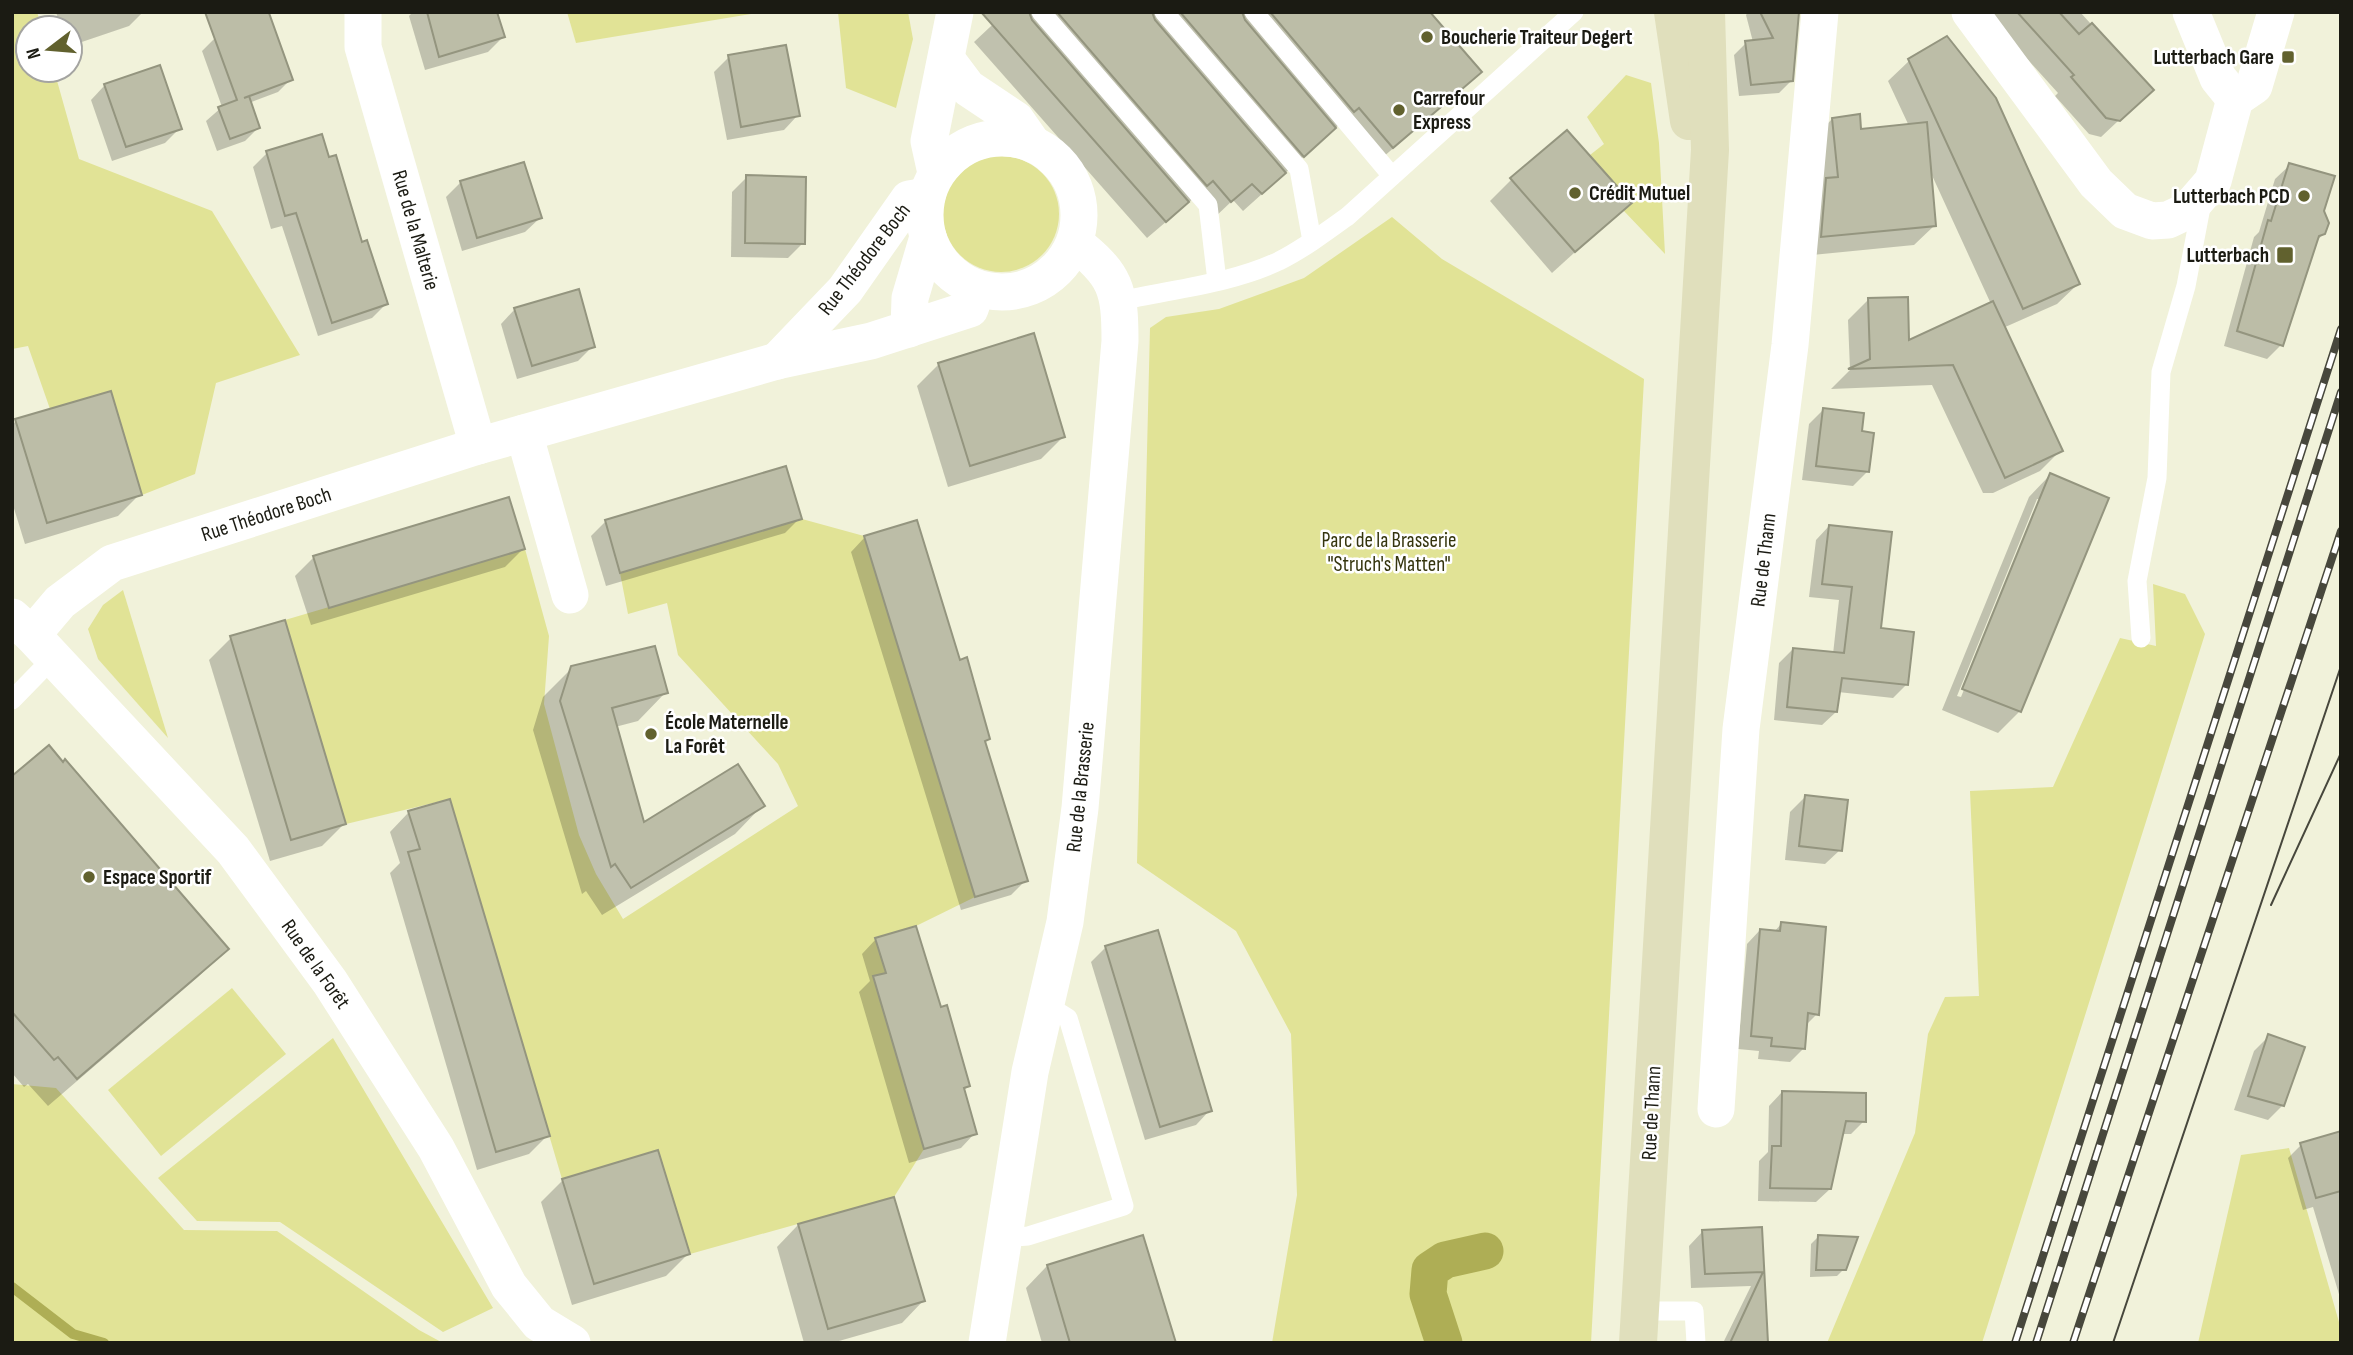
<svg xmlns="http://www.w3.org/2000/svg" width="2353" height="1355" font-family="'Sofia Sans Condensed',sans-serif">
  <style>
    .green { fill: #e1e396 }
    .shadow { fill: #0003; fill-rule: evenodd }
    .lines { fill: none; stroke-linecap: round; stroke-linejoin: round }
    .stream { stroke: #aeae55; stroke-width: 10 }
    .canal { stroke: #aeae55; stroke-width: 37 }
    .building { fill: #bcbda7; stroke: #94957f; stroke-width: 2 }
    .lane { stroke: #fff; stroke-width: 19 }
    .street { stroke: #fff; stroke-width: 37 }
    .secondary { stroke: #e0dfbc; stroke-width: 38 }
    .tram { stroke: #47473c; stroke-width: 2 }
    .rail-casing { stroke: #47473c; stroke-width: 8 }
    .rail { stroke: #fff; stroke-width: 5; stroke-dasharray: 16; stroke-linecap: butt }
    .poi-dot { fill: #61612e; stroke: #fff; stroke-width: 2.5 }
    .labels { text-anchor: middle; stroke-width: 5; stroke-linejoin: round; paint-order: stroke }
    .poi-label { font-size: 21px; font-weight: bold; fill: #1b1b13; stroke: #fff; text-anchor: start }
    .street-label { font-size: 21px; fill: #1b1b13; stroke: #fff }
    .park-label { font-size: 21px; fill: #35350e; stroke: #fff }
  </style>
  <rect width="100%" height="100%" fill="#f1f2da"/>
  <g class="green">
    <polygon points="12,12 37,12 42,28 28,28 28,70 54,70 79,159 212,211 300,355 216,383 195,474 142,495 111,391 50,409 28,346 12,349"/>
    <polygon points="567,12 763,12 576,43"/>
    <polygon points="838,12 908,12 913,39 896,108 846,88"/>
    <polygon points="1626,75 1651,83 1659,143 1665,254 1623,210 1631,203 1590,155 1604,144 1587,117"/>
    <circle cx="1001" cy="214" r="58"/>
    <polygon points="1392,217 1442,259 1644,379 1591,1343 1272,1343 1297,1195 1291,1034 1236,931 1137,863 1150,328 1166,317 1219,309 1304,278"/>
    <polygon points="802,519 864,536 975,897 916,926 875,938 886,973 873,977 924,1149 894,1197 690,1254 658,1150 562,1179 450,799 346,824 285,620 525,549 549,636 544,704 579,835 596,874 623,919 798,806 778,764 678,655 667,603 628,614 620,573"/>
    <polygon points="2153,584 2185,594 2205,634 1982,1343 1827,1343 1915,1133 1928,1034 1945,997 1979,996 1970,791 2053,787 2120,638 2156,646"/>
    <polygon points="123,590 168,738 98,659 88,629 103,605"/>
    <polygon points="232,988 286,1054 161,1156 108,1090"/>
    <polygon points="333,1038 493,1308 443,1332 280,1222 197,1221 158,1178"/>
    <polygon points="12,1084 56,1088 184,1230 277,1231 419,1330 443,1343 12,1343"/>
    <polygon points="2289,1148 2341,1329 2341,1342 2198,1343 2241,1155"/>
  </g>
  <g class="shadow">
    <polygon points="56,12 143,12 129,26 70,46 70,28 61,28"/>
    <polygon points="413,12 495,12 503,37 488,52 425,70 409,16"/>
    <polygon points="1006,12 1428,12 1462,89 1375,164 1340,124 1243,211 1233,200 1213,219 1194,198 1147,238 974,42"/>
    <polygon points="1748,12 1797,12 1791,81 1779,93 1739,96 1734,55 1746,43 1753,42 1746,15"/>
    <polygon points="1973,12 2080,12 2151,90 2101,137 2089,134 2055,96 2058,93 1994,22"/>
    <polygon points="215,38 291,79 278,92 249,103 258,128 245,141 217,151 206,121 222,107 202,51"/>
    <polygon points="1947,38 2078,284 2057,304 2003,328 2061,450 2040,471 1993,493 1983,493 1932,385 1831,389 1850,370 1848,320 1868,300 1908,343 1991,304 1930,171 1935,225 1914,245 1802,256 1812,140 1832,119 1860,131 1909,126 1888,81 1909,61"/>
    <polygon points="729,57 798,115 784,130 727,140 714,72"/>
    <polygon points="105,85 180,128 165,143 112,161 91,100"/>
    <polygon points="267,153 361,244 386,304 372,318 318,336 282,226 271,229 253,167"/>
    <polygon points="2290,165 2322,211 2324,234 2316,241 2281,345 2267,359 2224,346 2254,237 2259,232 2275,179"/>
    <polygon points="747,177 803,243 788,258 731,257 732,192"/>
    <polygon points="1511,180 1629,203 1552,273 1490,201"/>
    <polygon points="461,182 540,218 525,232 462,251 446,197"/>
    <polygon points="515,309 593,346 578,361 517,379 501,324"/>
    <polygon points="939,364 1063,437 1041,459 948,487 917,386"/>
    <polygon points="1823,410 1860,432 1867,472 1853,486 1802,480 1809,424"/>
    <polygon points="16,421 140,494 118,516 25,544 12,502 12,425"/>
    <path d="M2050 475 2020 711 1998 733 1942 710 2029 497ZM2037 499H2041L1961 697 1957 696Z"/>
    <polygon points="800,518 785,533 606,586 591,536 606,521"/>
    <polygon points="1829,526 1907,684 1893,698 1838,692 1836,712 1822,725 1774,720 1779,663 1793,649 1833,654 1839,600 1809,597 1816,540"/>
    <polygon points="865,537 959,662 988,739 984,743 1026,880 1011,895 961,910 851,552"/>
    <polygon points="523,549 505,567 311,625 295,576 314,557"/>
    <polygon points="231,638 344,824 322,846 270,861 209,660"/>
    <polygon points="572,668 666,692 638,721 615,727 643,825 763,805 735,834 602,915 586,891 582,894 533,730 543,697"/>
    <polygon points="63,764 226,949 198,977 48,1106 28,1084 24,1087 12,1073 12,779"/>
    <polygon points="1805,797 1840,850 1825,864 1785,860 1790,812"/>
    <polygon points="409,812 548,1135 529,1154 477,1170 390,873 400,863 390,832"/>
    <polygon points="1781,924 1817,1014 1805,1026 1804,1048 1790,1062 1758,1059 1759,1051 1738,1049 1747,944 1760,930 1774,932"/>
    <polygon points="876,939 940,1009 968,1086 963,1091 975,1133 961,1148 909,1163 859,992 870,981 862,954"/>
    <polygon points="1106,947 1210,1110 1196,1125 1145,1140 1091,962"/>
    <polygon points="2269,1036 2283,1105 2268,1120 2234,1110 2254,1051"/>
    <polygon points="1782,1092 1864,1121 1851,1134 1842,1134 1830,1189 1816,1202 1758,1201 1759,1161 1768,1152 1769,1106"/>
    <polygon points="2341,1133 2341,1301 2313,1207 2303,1210 2288,1158 2301,1145"/>
    <polygon points="563,1180 688,1254 666,1276 572,1305 541,1202"/>
    <polygon points="798,1225 923,1301 902,1323 832,1343 804,1343 777,1247"/>
    <polygon points="1760,1229 1766,1343 1723,1343 1751,1286 1691,1288 1689,1246 1703,1231"/>
    <polygon points="1818,1237 1844,1269 1837,1276 1810,1277 1811,1244"/>
    <polygon points="1047,1266 1169,1343 1042,1343 1026,1288"/>
  </g>
  <g class="lines">
    <polyline class="stream" points="12,1287 73,1334 104,1343"/>
    <polyline class="canal" points="1444,1343 1428,1294 1430,1270 1445,1260 1485,1251"/>
  </g>
  <g class="building">
    <polygon points="205,12 269,13 293,80 244,98 249,96 260,128 230,139 218,107 237,100"/>
    <polygon points="427,12 497,12 505,37 439,57"/>
    <polygon points="981,12 1029,12 1032,20 1189,202 1166,222"/>
    <polygon points="1057,12 1152,12 1155,20 1286,173 1262,194 1252,184 1231,202 1213,181 1207,186"/>
    <polygon points="1180,12 1242,12 1245,20 1336,128 1304,157"/>
    <polygon points="1270,12 1430,12 1482,72 1393,148 1359,108 1354,112"/>
    <polygon points="1760,12 1799,12 1793,81 1751,85 1745,41 1773,38"/>
    <polygon points="2017,12 2059,12 2079,34 2092,23 2154,90 2120,121 2106,118 2071,77 2074,75"/>
    <polygon points="1947,36 1996,98 2080,284 2023,309 1908,59"/>
    <polygon points="786,45 800,116 741,127 728,55"/>
    <polygon points="160,65 182,129 126,147 104,84"/>
    <polygon points="1860,114 1861,129 1927,122 1936,226 1821,237 1826,178 1838,177 1832,118"/>
    <polygon points="1567,130 1632,203 1575,252 1510,178"/>
    <polygon points="322,134 329,157 336,155 362,242 367,240 388,304 332,323 296,213 285,216 266,151"/>
    <polygon points="524,162 542,218 477,238 460,181"/>
    <polygon points="2289,163 2335,176 2324,211 2329,223 2325,234 2319,236 2283,346 2237,331 2268,220 2271,221"/>
    <polygon points="746,175 806,177 805,244 745,243"/>
    <polygon points="579,289 595,347 532,366 514,308"/>
    <polygon points="1908,297 1909,340 1993,301 2063,451 2005,478 1953,365 1848,369 1870,359 1868,298"/>
    <polygon points="1034,333 1065,437 970,466 938,363"/>
    <polygon points="111,391 142,495 47,523 15,419"/>
    <polygon points="1823,408 1864,413 1862,431 1874,433 1869,472 1816,466"/>
    <polygon points="786,466 802,519 620,573 605,520"/>
    <polygon points="2050,473 2109,498 2021,712 1962,689"/>
    <polygon points="509,497 525,549 329,608 313,556"/>
    <polygon points="917,520 960,660 967,657 990,739 985,741 1028,881 975,897 864,536"/>
    <polygon points="1829,525 1892,532 1881,628 1914,632 1908,685 1842,678 1837,712 1787,707 1793,648 1844,653 1852,587 1822,584"/>
    <polygon points="285,620 346,824 291,840 230,636"/>
    <polygon points="655,646 668,693 612,708 644,822 738,764 765,806 631,888 615,864 611,867 560,701 571,666"/>
    <polygon points="49,745 63,762 65,759 229,949 77,1079 58,1057 54,1060 12,1012 12,776"/>
    <polygon points="1805,795 1848,800 1842,851 1799,846"/>
    <polygon points="450,799 550,1136 496,1152 408,852 420,849 408,811"/>
    <polygon points="1781,922 1826,927 1819,1015 1808,1013 1805,1049 1771,1046 1772,1038 1751,1036 1760,929 1780,931"/>
    <polygon points="916,926 941,1007 947,1005 970,1086 964,1088 977,1134 924,1149 873,976 886,973 875,938"/>
    <polygon points="1158,930 1212,1111 1160,1127 1105,946"/>
    <polygon points="2268,1034 2305,1047 2284,1106 2248,1096"/>
    <polygon points="1782,1091 1866,1093 1866,1122 1846,1121 1831,1189 1770,1188 1772,1146 1781,1146"/>
    <polygon points="2341,1131 2341,1191 2316,1198 2300,1143"/>
    <polygon points="658,1150 690,1254 594,1284 562,1179"/>
    <polygon points="894,1197 925,1301 828,1329 798,1224"/>
    <polygon points="1762,1227 1768,1343 1730,1343 1763,1272 1705,1274 1702,1230"/>
    <polygon points="1143,1235 1176,1343 1070,1343 1047,1265"/>
    <polygon points="1818,1235 1858,1237 1846,1270 1816,1270"/>
  </g>
  <g class="lines">
    <g class="lane">
      <polyline points="1041,12 1208,205 1217,281"/>
      <polyline points="1164,12 1299,169 1312,241"/>
      <polyline points="1254,12 1392,176"/>
      <path d="M1120 301C1173 289 1230 284 1279 261 1303 249 1326 232 1348 216L1574 12"/>
      <polyline points="2141,638 2137,581 2157,478 2161,372 2186,286 2202,202"/>
      <polyline points="12,700 53,658"/>
      <polyline points="1003,1238 1028,1236 1124,1206 1068,1018 1047,1005"/>
      <polyline points="1639,1311 1694,1311 1696,1343"/>
    </g>
    <g class="street">
      <polyline points="363,12 363,47 478,446"/>
      <polyline points="1970,12 2096,183 2125,211 2152,221 2168,220 2187,211 2213,181 2235,99 2254,86 2276,12"/>
      <polyline points="2191,12 2218,78 2235,99"/>
      <polyline points="947,60 968,88 1016,120 1032,143"/>
      <circle cx="1002" cy="215" r="77"/>
      <polyline points="936,173 929,141 955,12"/>
      <polyline points="909,329 910,298 928,237"/>
      <polyline points="777,361 845,290 909,199 927,196"/>
      <polyline points="524,433 570,595"/>
      <polyline points="12,617 32,635 233,850 330,982 436,1148 509,1286 539,1323 572,1343"/>
      <polyline points="32,635 60,602 112,563 478,446 777,361 871,341 970,309 977,289"/>
      <polyline points="1716,1109 1741,729 1790,345 1820,12"/>
      <path d="M987 1343 1030 1072 1065 922 1080 808 1120 341C1120 290 1116 275 1075 243"/>
    </g>
    <g class="secondary">
      <polyline points="1673,12 1689,121"/>
      <polyline points="1638,1343 1710,150 1706,12"/>
    </g>
    <g class="tram">
      <polyline points="2271,905 2341,753"/>
      <polyline points="2113,1343 2341,666"/>
    </g>
    <g class="rail-casing">
      <g id="rail">
        <polyline points="2015,1343 2341,329"/>
        <polyline points="2036,1343 2341,392"/>
        <polyline points="2073,1343 2341,531"/>
      </g>
    </g>
    <use href="#rail" class="rail"/>
  </g>
  <g class="poi-dot">
    <circle cx="1427" cy="37" r="7"/>
    <rect x="2281" y="50" width="14" height="14" rx="3.5"/>
    <circle cx="1399" cy="110" r="7"/>
    <circle cx="1575" cy="193" r="7"/>
    <circle cx="2304" cy="196" r="7"/>
    <rect x="2276" y="246" width="18" height="18" rx="3.5"/>
    <circle cx="651" cy="734" r="7"/>
    <circle cx="89" cy="877" r="7"/>
  </g>
  <g class="labels">
    <g class="poi-label">
      <text x="1441" y="44">Boucherie Traiteur Degert</text>
      <text x="2274" y="64" text-anchor="end">Lutterbach Gare</text>
      <text x="1413" y="105">Carrefour<tspan x="1413" dy="24">Express</tspan></text>
      <text x="1589" y="200">Crédit Mutuel</text>
      <text x="2290" y="203" text-anchor="end">Lutterbach PCD</text>
      <text x="2269" y="262" text-anchor="end">Lutterbach</text>
      <text x="665" y="729">École Maternelle<tspan x="665" dy="24">La Forêt</tspan></text>
      <text x="103" y="884">Espace Sportif</text>
    </g>
    <g class="street-label">
      <text transform="translate(416 230) rotate(74)" y="7">Rue de la Malterie</text>
      <text transform="translate(864 259) rotate(-52)" y="7">Rue Théodore Boch</text>
      <text transform="translate(266 514) rotate(-18)" y="7">Rue Théodore Boch</text>
      <text transform="translate(1763 560) rotate(-83)" y="7">Rue de Thann</text>
      <text transform="translate(1080 787) rotate(-84)" y="7">Rue de la Brasserie</text>
      <text transform="translate(316 964) rotate(55)" y="7">Rue de la Forêt</text>
      <text transform="translate(1651 1113) rotate(-87)" y="7">Rue de Thann</text>
    </g>
    <g class="park-label">
      <text x="1389" y="547">Parc de la Brasserie<tspan x="1389" dy="24">"Struch's Matten"</tspan></text>
    </g>
  </g>
  <rect width="2353" height="1355" fill="none" stroke="#1b1b13" stroke-width="28"/>
  <g transform="translate(49 49) rotate(254)"><circle r="33" fill="#ffffff" stroke="#a4a4a1" stroke-width="2"/>
  <path d="M0-5L12 26L0 18L-12 26Z" fill="#61612e"/>
  <text y="-10" font-size="19" font-weight="bold" text-anchor="middle" fill="#1b1b13">N</text>
  </g>
</svg>
